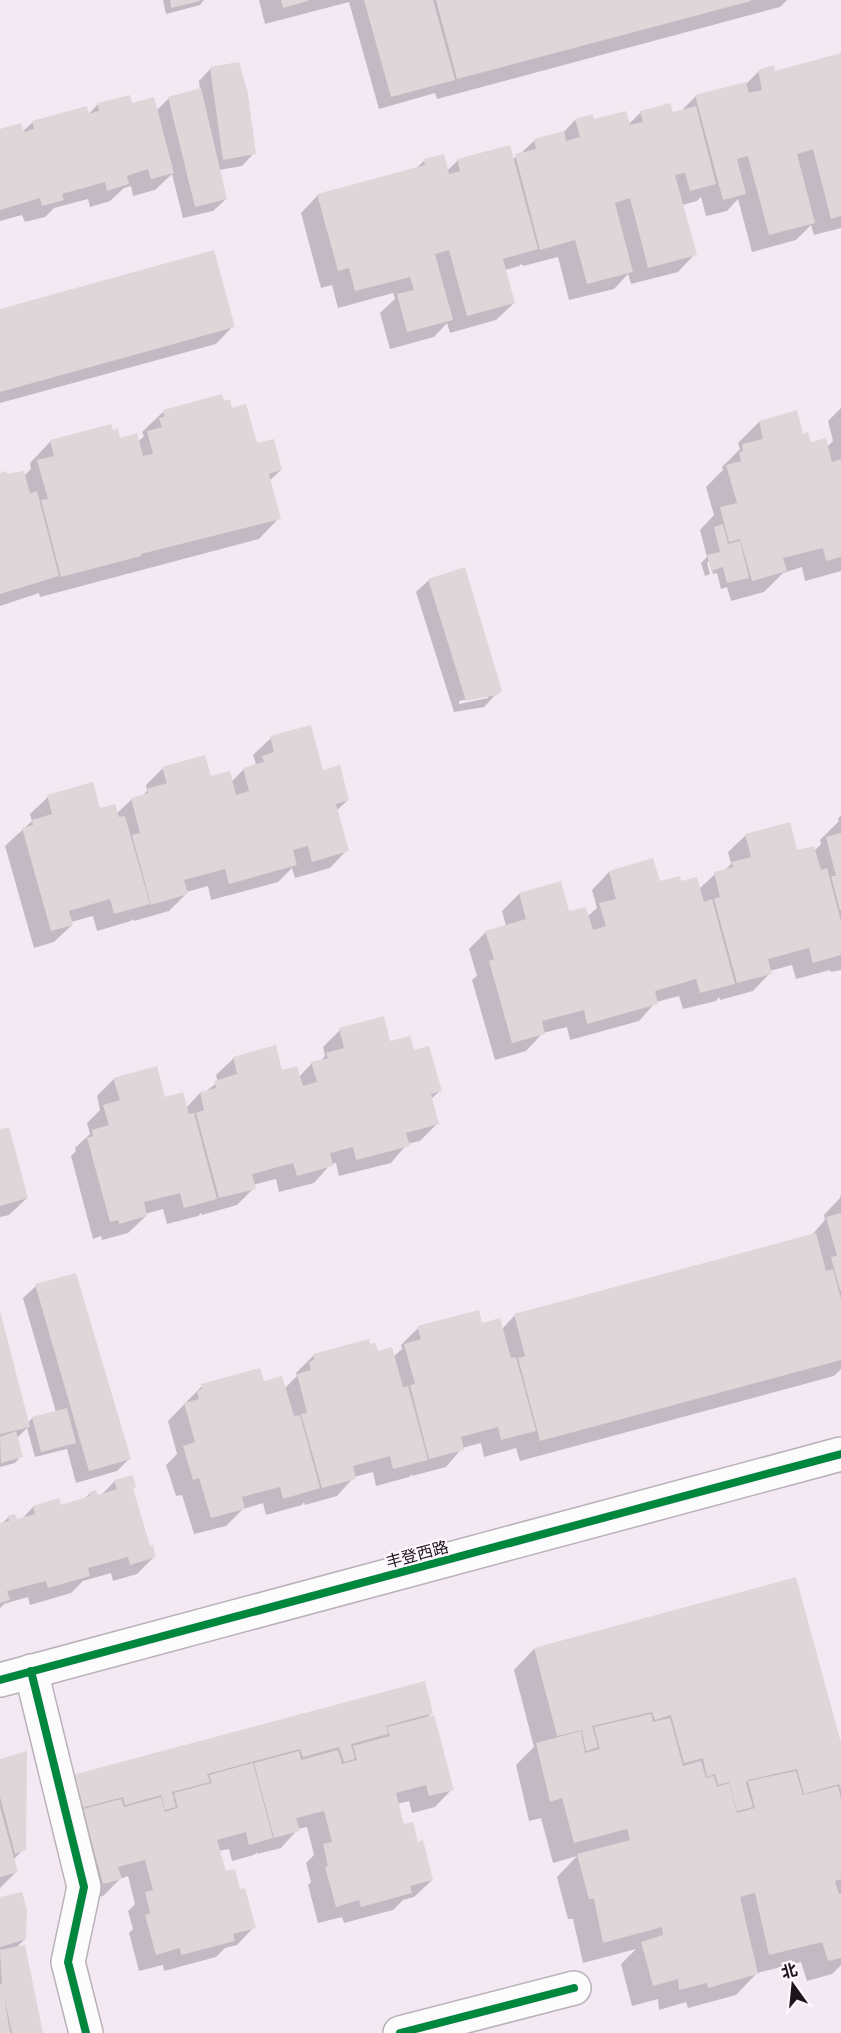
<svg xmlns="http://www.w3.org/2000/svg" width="841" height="2033" font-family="'DM Sans','Noto Sans SC',sans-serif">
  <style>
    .shadow { fill: #0003; fill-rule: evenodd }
    .building { fill: #ded6d8 }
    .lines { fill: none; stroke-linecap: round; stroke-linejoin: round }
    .minor-casing { stroke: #bab2ba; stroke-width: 36 }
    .minor { stroke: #fdfcfd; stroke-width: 33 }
    .cycleway-casing { stroke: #fef6fe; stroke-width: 11 }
    .cycleway { stroke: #00873e; stroke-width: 8 }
    .labels { text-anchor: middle; stroke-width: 4.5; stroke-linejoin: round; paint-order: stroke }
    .street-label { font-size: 16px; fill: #1c161c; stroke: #fef6fe }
  </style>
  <rect width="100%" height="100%" fill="#f3e9f3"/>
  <g class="shadow">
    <polygon points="163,0 204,0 200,5 166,14"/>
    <polygon points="259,0 787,0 780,7 437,99 435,93 379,109 349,2 265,24"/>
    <polygon points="841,55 841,228 814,235 811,225 796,240 752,252 738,199 727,211 706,216 701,197 697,201 682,205 695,254 678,272 631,284 628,274 614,289 569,300 558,257 523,266 522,264 519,266 505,270 514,303 496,320 450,333 447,323 434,337 390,349 380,313 395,299 393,293 338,308 332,285 321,288 301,213 318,195 415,169 424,161 447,171 458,160 513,159 520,154 534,141 563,133 575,120 628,125 641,112 672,114 681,111 696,96 746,84 759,71 774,72"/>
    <polygon points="211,68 254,153 242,166 219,170 226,199 213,211 183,218 172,174 155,190 133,196 131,186 124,188 110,201 90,207 88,199 54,208 45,217 25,222 22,215 0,221 0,130 22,132 33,122 88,115 97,105 129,96 131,104 156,111 169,98 200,90 199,81"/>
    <polygon points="0,310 233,326 216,344 0,403"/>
    <polygon points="223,403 231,410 256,445 281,470 269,481 279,518 259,539 40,597 39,593 0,606 0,475 24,476 31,469 30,463 50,442 110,426 119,440 138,442 144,436 142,432 163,412"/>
    <polygon points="841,408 841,571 805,581 802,567 783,573 764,592 731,601 727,587 721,589 717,573 713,574 710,562 707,562 710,574 705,576 701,563 707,557 700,530 714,515 706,487 723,470 722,467 740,449 738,443 759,422 802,435 810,444 827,447 833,441 828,421"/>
    <path d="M429 580 500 690 484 707 454 712 416 592ZM488 695V698L459 704V701Z"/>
    <polygon points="271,738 322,771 348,800 336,811 347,850 330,868 295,878 292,868 278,882 211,900 208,886 186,892 186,894 169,911 134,921 133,919 131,921 97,931 93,916 71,922 72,925 54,942 34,948 5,846 32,821 30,814 48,797 116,814 132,799 141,797 147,791 146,785 163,768 231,782 244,769 256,764 253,755"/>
    <polygon points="841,815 841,970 831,972 830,970 796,979 792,965 770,971 770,973 753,991 720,1000 719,997 716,1001 683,1009 679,996 656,1002 639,1021 570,1040 567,1027 543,1033 526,1051 495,1060 472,980 477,976 469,949 486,932 506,926 502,911 519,894 560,883 568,913 587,917 597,908 592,890 609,872 652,860 659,883 680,883 699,889 715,874 724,871 731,864 728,852 746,835 796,852 814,851 821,844 820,840 839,821 838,819"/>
    <polygon points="340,1030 389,1043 413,1052 440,1091 431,1099 438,1123 420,1141 407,1144 391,1163 339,1176 336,1163 331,1164 314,1183 279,1192 276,1179 253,1185 254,1188 237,1205 202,1215 201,1213 198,1216 167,1224 163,1209 145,1214 146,1216 128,1233 102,1240 101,1236 93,1239 71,1156 76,1151 75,1148 90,1134 87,1123 100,1110 97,1096 114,1079 186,1108 200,1093 205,1092 218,1082 216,1075 234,1058 299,1077 312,1063 319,1062 325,1056 323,1047"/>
    <polygon points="0,1131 27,1198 9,1215 0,1217"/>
    <polygon points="841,1194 841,1369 834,1376 520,1461 516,1448 484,1457 481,1443 462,1448 446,1467 412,1476 412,1474 409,1477 376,1486 373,1472 354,1477 337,1496 305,1505 304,1502 302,1505 266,1515 263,1503 243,1509 226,1526 194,1534 182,1495 176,1496 166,1465 177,1454 168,1421 202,1386 263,1383 284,1389 297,1376 296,1373 313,1356 377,1353 393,1357 402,1349 401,1345 418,1328 481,1325 502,1329 514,1316 810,1237 825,1220 824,1215 840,1198"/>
    <polygon points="36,1286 129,1459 117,1471 76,1483 67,1449 35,1457 27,1428 16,1439 21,1456 15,1463 0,1467 0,1314 28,1423 32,1418 56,1412 23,1298"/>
    <polygon points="115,1481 132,1489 149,1548 155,1556 137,1574 113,1581 111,1573 83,1581 71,1593 30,1605 28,1597 4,1604 0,1608 0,1525 9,1517 16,1520 22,1519 33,1507 60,1507 83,1500 90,1493 97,1497 100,1496"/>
    <polygon points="534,1649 841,1749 841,1965 832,1974 807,1981 801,1962 757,1973 736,1995 688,2008 686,2002 659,2010 658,1999 632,2006 621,1964 636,1949 583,1963 573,1919 568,1919 557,1877 577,1856 553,1863 541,1818 529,1821 516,1765 534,1747 514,1670"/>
    <polygon points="432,1713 426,1718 452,1789 435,1807 412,1813 409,1801 397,1804 403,1826 417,1843 432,1880 414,1897 403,1900 393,1910 344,1923 342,1917 318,1923 308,1885 311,1882 306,1863 314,1855 307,1827 298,1829 281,1848 257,1854 257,1852 254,1855 232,1861 229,1849 219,1851 225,1873 239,1891 254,1927 237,1945 225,1948 216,1957 164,1971 163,1965 139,1971 129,1933 133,1929 128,1911 135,1904 128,1876 120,1879 103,1896 86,1900 56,1794"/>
    <polygon points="0,1760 24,1849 13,1860 16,1872 0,1888"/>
    <polygon points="0,1899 25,1939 15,1949 41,2033 0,2033"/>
  </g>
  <g class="building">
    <polygon points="170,0 200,0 200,1 171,8"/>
    <polygon points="281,0 308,0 308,1 283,8"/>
    <polygon points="364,0 433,0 455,80 391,97"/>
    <polygon points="436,0 751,0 751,1 457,79"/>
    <polygon points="841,53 841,216 831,219 813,149 797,154 815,223 769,235 748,156 737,159 746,194 723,200 695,95 746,82 749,93 762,90 758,70 774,65 775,71"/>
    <polygon points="239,62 248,94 256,154 223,160 210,67"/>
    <polygon points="201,88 227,199 195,207 168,97"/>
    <polygon points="130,95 132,103 154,97 174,173 151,179 148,169 127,176 129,184 107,191 105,182 62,194 64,200 42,206 40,198 0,210 0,129 21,123 24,132 34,129 32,121 87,106 89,114 99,111 97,103"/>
    <polygon points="670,103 673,112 696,106 716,184 690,191 685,173 675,175 697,255 648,268 630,198 615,203 633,272 587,284 575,240 540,250 515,154 536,149 534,139 564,131 566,141 580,137 575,119 593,114 594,119 626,111 630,125 643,122 640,111"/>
    <polygon points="510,145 538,249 503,259 515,303 467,316 449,250 435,254 453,320 407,332 397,294 414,290 410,277 355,291 349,268 338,271 317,194 425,165 423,159 444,154 449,174 460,171 457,159"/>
    <polygon points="214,250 235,327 0,392 0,309"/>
    <polygon points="222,394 224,401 230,399 232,408 246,404 257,443 274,439 282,470 269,474 281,519 141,554 141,556 61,577 41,500 48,499 37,460 54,456 50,440 111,424 113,430 118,428 120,438 137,433 143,456 153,454 147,431 162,427 159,418 164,417 163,410"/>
    <polygon points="797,410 803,434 808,432 811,442 826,438 832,462 841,459 841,557 826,561 823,548 783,558 787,571 752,581 740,539 729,542 720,507 737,503 726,465 741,461 739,452 743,451 742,444 763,439 759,421"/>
    <polygon points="7,471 7,474 24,471 30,493 37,491 59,576 0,594 0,473"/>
    <polygon points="723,524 728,544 740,541 749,578 727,583 723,567 711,571 707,555 720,552 714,527"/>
    <polygon points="465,567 502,691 498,695 466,701 428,579"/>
    <polygon points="311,725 323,770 340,765 349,800 336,804 349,851 312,862 308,846 293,850 297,865 229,884 225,869 184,880 188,894 151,905 132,835 140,833 131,798 148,793 147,789 167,783 162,767 205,755 211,776 230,771 236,795 249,791 243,768 264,762 262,756 274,752 270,736"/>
    <polygon points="93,782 100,808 115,804 119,817 125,816 150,904 114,914 110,899 69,911 73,925 51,931 22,828 33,825 32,820 52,814 47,795"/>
    <polygon points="790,822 797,850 814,846 821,870 827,868 841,921 841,955 813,963 809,948 768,959 772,974 737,983 714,899 720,897 714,872 733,867 731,862 751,857 745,834"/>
    <polygon points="841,833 841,910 840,910 831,876 836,876 826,837"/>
    <polygon points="653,858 660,881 680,876 681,881 697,877 704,902 712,899 735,984 700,993 696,979 655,991 658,1004 587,1024 584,1010 542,1021 545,1034 512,1043 489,961 494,959 485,931 526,919 519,893 561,881 569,911 586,907 593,930 606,926 599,903 616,899 609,871"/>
    <polygon points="384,1016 390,1041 410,1036 414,1050 429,1046 442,1091 431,1094 439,1124 406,1133 410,1146 356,1160 353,1147 330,1153 333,1166 297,1176 293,1163 252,1174 256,1189 219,1198 196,1113 204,1110 200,1092 216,1088 214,1081 237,1074 233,1057 276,1045 282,1070 297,1066 303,1086 317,1082 311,1062 328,1058 326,1053 344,1048 339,1028"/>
    <polygon points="157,1066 165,1097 183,1092 189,1114 194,1113 217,1199 184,1208 180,1193 144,1202 147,1216 119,1224 118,1220 110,1222 87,1138 93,1136 92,1130 109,1125 103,1105 120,1100 113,1078"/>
    <polygon points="9,1127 28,1198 0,1206 0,1129"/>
    <polygon points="841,1213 841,1290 840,1290 831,1257 837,1256 826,1217"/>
    <polygon points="816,1233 826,1271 833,1269 841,1299 841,1360 540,1441 518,1358 525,1356 514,1314"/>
    <polygon points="76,1273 131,1459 89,1471 35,1284"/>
    <polygon points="479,1310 482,1323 500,1318 511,1358 516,1357 536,1431 501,1440 498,1427 461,1437 464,1450 429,1459 410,1385 415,1384 404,1344 421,1339 417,1326"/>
    <polygon points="0,1311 30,1427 0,1434"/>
    <polygon points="369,1339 370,1344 375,1343 378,1351 392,1347 403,1387 408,1386 428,1460 393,1469 390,1456 353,1466 356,1479 322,1488 301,1414 307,1413 297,1374 311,1370 309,1362 314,1360 313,1354"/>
    <polygon points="260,1368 264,1381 282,1376 294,1416 300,1415 320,1488 283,1499 280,1487 242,1497 245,1509 211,1518 199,1478 193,1480 183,1446 195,1442 184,1403 199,1399 197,1391 202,1389 201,1384"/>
    <polygon points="67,1408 76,1443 41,1452 32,1417"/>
    <polygon points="16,1431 23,1457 1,1463 0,1437"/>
    <polygon points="133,1475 136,1487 133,1488 150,1546 153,1545 156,1557 130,1565 128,1557 88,1568 90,1576 48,1588 46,1581 7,1591 10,1600 0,1603 0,1523 9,1521 8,1515 15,1514 17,1519 35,1514 33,1506 59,1498 61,1505 90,1496 89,1492 96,1490 98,1495 117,1489 114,1480"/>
    <polygon points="796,1577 841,1743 841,1789 839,1784 804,1794 797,1769 748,1780 746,1783 753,1807 737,1811 729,1782 718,1785 715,1774 707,1777 703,1758 684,1763 671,1715 655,1720 652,1712 592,1726 598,1747 586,1751 582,1731 583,1730 557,1736 534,1648"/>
    <polygon points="425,1681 433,1713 386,1726 388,1734 351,1744 355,1759 344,1762 339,1747 303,1757 300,1749 207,1774 210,1782 172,1792 176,1807 165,1810 161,1795 125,1805 123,1797 81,1808 72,1775"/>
    <polygon points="651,1714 653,1722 670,1718 683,1766 701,1761 706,1778 714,1776 717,1787 729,1783 737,1813 755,1808 748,1781 796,1771 803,1795 838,1786 841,1799 841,1879 835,1881 839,1894 841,1894 841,1958 828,1961 822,1942 769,1955 755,1893 740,1897 758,1974 708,1988 707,1983 679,1990 678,1979 653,1986 641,1942 663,1935 662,1927 603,1943 594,1899 589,1899 577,1854 630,1840 627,1829 574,1843 562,1798 550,1802 536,1743 581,1731 585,1753 600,1749 594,1727"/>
    <polygon points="434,1715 454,1790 429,1796 426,1785 396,1793 404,1824 413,1822 418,1842 423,1840 433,1880 410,1886 412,1893 361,1907 359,1900 336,1907 325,1867 328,1866 323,1844 332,1842 324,1811 296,1818 300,1831 274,1838 254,1763 299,1751 301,1760 338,1750 342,1764 357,1760 353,1746 390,1736 387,1727"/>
    <polygon points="27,1751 26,1850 15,1854 0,1797 0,1759"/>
    <polygon points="253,1763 273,1838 249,1845 246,1832 217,1840 226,1871 235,1869 240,1889 245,1888 256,1928 233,1934 235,1941 181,1955 180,1948 156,1955 145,1915 150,1913 145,1892 153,1890 145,1860 118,1867 122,1879 103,1884 83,1809 121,1799 124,1807 161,1797 165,1812 178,1808 174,1793 212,1783 209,1775"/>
    <polygon points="0,1807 18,1872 0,1877"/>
    <polygon points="22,1892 27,1910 26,1939 0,1947 0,1897"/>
    <polygon points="25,1945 43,2033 12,2033 4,1995 10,2033 0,2033 0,1984 2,1984 0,1950"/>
  </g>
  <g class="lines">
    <g class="minor-casing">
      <g id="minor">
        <polyline points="31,1671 84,1887 68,1962 86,2033"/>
        <polyline points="0,1680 841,1454"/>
        <polyline points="400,2033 574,1988"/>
      </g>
    </g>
    <use href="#minor" class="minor"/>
    <g class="cycleway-casing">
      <g id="cycleway">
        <polyline points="31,1671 84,1887 68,1962 86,2033"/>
        <polyline points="0,1680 841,1454"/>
        <polyline points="400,2033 574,1988"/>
      </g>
    </g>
    <use href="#cycleway" class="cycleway"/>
  </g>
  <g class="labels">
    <g class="street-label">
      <text transform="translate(417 1554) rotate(-15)" y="6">丰登西路</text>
    </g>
  </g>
  <g transform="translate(793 1985) rotate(345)" stroke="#fef6fe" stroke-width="4.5" paint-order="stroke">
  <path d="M0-4.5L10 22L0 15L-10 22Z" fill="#1c161c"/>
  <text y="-9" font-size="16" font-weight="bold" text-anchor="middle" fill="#1c161c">北</text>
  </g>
</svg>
